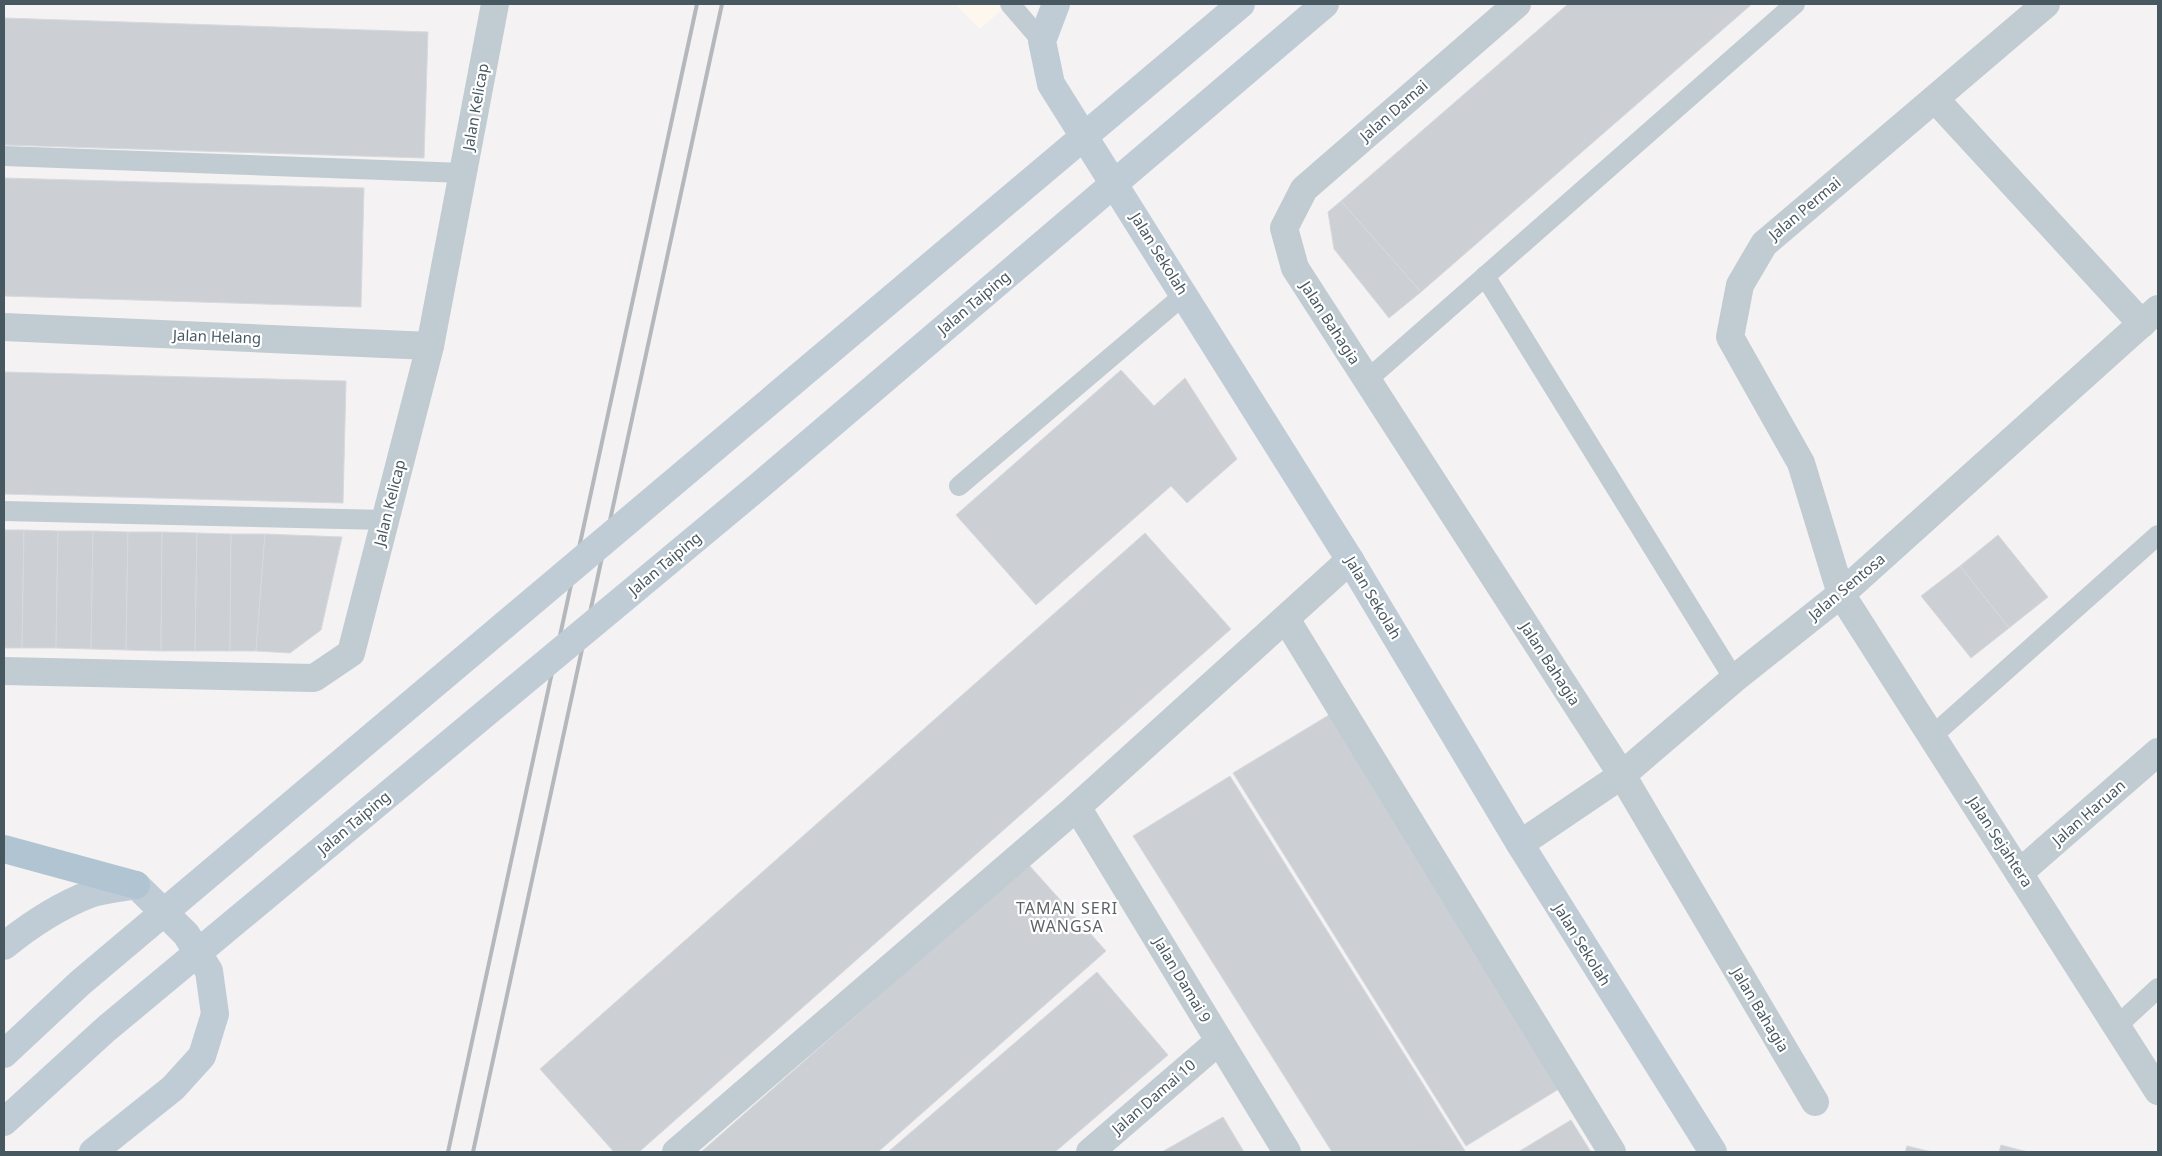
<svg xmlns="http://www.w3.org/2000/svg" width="2162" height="1156" font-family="'Noto Sans',sans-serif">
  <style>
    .commercial { fill: #fdf7ed }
    .building { fill: #ccd0d5; stroke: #d6d9de }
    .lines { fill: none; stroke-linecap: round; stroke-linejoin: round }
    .lane { stroke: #c0cbd2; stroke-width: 20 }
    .street { stroke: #c0cbd2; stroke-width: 28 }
    .secondary { stroke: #bfccd6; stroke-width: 28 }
    .primary { stroke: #b1c4d2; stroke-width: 28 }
    .rail { stroke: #b4b8bd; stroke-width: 4 }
    .secondary-bridge { stroke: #bfccd6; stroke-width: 28 }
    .labels { text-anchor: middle; stroke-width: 4.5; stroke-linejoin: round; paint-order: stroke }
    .street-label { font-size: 15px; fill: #485861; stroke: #fff }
    .neighbourhood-label { font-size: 16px; letter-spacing: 1px; fill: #5e6368; stroke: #fff }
  </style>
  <rect width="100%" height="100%" fill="#f4f2f2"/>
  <polygon class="commercial" points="955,4 1009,4 980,29"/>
  <g class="building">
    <polygon points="1568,4 1752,4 1421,292 1341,201"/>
    <polygon points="4,18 428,32 424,158 4,145"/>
    <polygon points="4,178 364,188 361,307 4,296"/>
    <polygon points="1341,201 1421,292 1389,318 1334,249 1328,212"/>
    <polygon points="1121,370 1154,406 1185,378 1237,459 1187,503 1171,486 1036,605 956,515"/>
    <polygon points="4,372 346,381 343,503 4,494"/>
    <polygon points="4,530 24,530 22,648 4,648"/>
    <polygon points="24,530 58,531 56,648 22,648"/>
    <polygon points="58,531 93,531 91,649 56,648"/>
    <polygon points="93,531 128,532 126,650 91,649"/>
    <polygon points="128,532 162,532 161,651 126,650"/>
    <polygon points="162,532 197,533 195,651 161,651"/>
    <polygon points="197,533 231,534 230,651 195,651"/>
    <polygon points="1145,533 1231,629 639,1152 614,1152 540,1069"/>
    <polygon points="231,534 265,534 256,651 230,651"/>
    <polygon points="265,534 342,537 321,630 290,653 256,651"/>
    <polygon points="1998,535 2048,597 2009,628 1960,566"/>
    <polygon points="1960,566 2009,628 1971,658 1921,596"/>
    <polygon points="1334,712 1567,1084 1466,1146 1233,773"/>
    <polygon points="1230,776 1465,1151 1332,1152 1133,836"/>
    <polygon points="1028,864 1106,951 878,1152 701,1152"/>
    <polygon points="1097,972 1168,1055 1055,1152 888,1152"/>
    <polygon points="1223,1117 1244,1152 1162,1152"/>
    <polygon points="1571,1120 1591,1152 1518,1152"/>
    <polygon points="2001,1145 2028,1152 1999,1152"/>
    <polygon points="1907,1146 1932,1152 1905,1152"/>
  </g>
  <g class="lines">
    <g class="lane">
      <polyline points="1010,4 1042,41"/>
      <polyline points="4,156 464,173"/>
      <polyline points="1485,276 1734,679"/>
      <polyline points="1367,380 1795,4"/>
      <polyline points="959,486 1184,295"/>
      <polyline points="4,511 386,520"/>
      <polyline points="1932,736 2158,535"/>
      <polyline points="2117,1026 2158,988"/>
    </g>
    <g class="street">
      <polyline points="1517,4 1304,189 1284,228 1295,268 1622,775 1815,1102"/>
      <polyline points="2046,4 1764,244 1740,285 1730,337 1801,463 1841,594 2158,1091"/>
      <polyline points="1935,99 2142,324"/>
      <polyline points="4,327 430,346"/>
      <polyline points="1286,619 1612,1152"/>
      <polyline points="4,671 314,678 351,653 430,346 495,4"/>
      <polyline points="1077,807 1287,1152"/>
      <polyline points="1520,844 1622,775 1734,679 1841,594 2158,309"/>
      <polyline points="2019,873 2158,752"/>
      <polyline points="676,1152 1077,807 1350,560"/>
      <polyline points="1090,1152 1219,1041"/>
    </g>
    <g class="secondary">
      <polyline points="1056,4 1042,41 1051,84 1350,560 1520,844 1713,1152"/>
      <path d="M4 946C30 925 59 906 90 894 104 889 121 888 136 885L186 934 209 971 215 1014 202 1056 173 1088 93 1152"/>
    </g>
    <polyline class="primary" points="4,849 136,885"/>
    <g class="rail">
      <polyline points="448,1152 697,4"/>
      <polyline points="473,1152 722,4"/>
    </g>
    <g class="secondary-bridge">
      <polyline points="4,1054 80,983 1241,4"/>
      <polyline points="4,1122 106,1029 759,486 1325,4"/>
    </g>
  </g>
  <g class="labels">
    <g class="street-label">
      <text transform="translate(476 107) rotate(-80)" y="5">Jalan Kelicap</text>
      <text transform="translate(1394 111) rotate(-41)" y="5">Jalan Damai</text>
      <text transform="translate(1805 209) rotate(-40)" y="5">Jalan Permai</text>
      <text transform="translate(1159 254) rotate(58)" y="5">Jalan Sekolah</text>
      <text transform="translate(974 303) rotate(-40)" y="5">Jalan Taiping</text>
      <text transform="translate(1330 323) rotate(57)" y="5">Jalan Bahagia</text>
      <text transform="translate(217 337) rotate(2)" y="5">Jalan Helang</text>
      <text transform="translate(390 503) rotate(-76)" y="5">Jalan Kelicap</text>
      <text transform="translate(665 564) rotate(-40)" y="5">Jalan Taiping</text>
      <text transform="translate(1847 587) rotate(-40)" y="5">Jalan Sentosa</text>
      <text transform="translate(1373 598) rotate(59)" y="5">Jalan Sekolah</text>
      <text transform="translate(1550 664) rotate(57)" y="5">Jalan Bahagia</text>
      <text transform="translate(2089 813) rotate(-41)" y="5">Jalan Haruan</text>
      <text transform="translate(354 823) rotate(-40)" y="5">Jalan Taiping</text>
      <text transform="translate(2000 842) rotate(57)" y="5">Jalan Sejahtera</text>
      <text transform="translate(1582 945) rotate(58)" y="5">Jalan Sekolah</text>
      <text transform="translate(1182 980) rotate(59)" y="5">Jalan Damai 9</text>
      <text transform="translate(1760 1010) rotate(59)" y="5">Jalan Bahagia</text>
      <text transform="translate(1154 1097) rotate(-41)" y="5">Jalan Damai 10</text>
    </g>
    <g class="neighbourhood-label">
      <text x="1067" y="914">TAMAN SERI<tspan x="1067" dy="18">WANGSA</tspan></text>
    </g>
  </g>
  <rect width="2162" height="1156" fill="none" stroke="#485861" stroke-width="10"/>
</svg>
